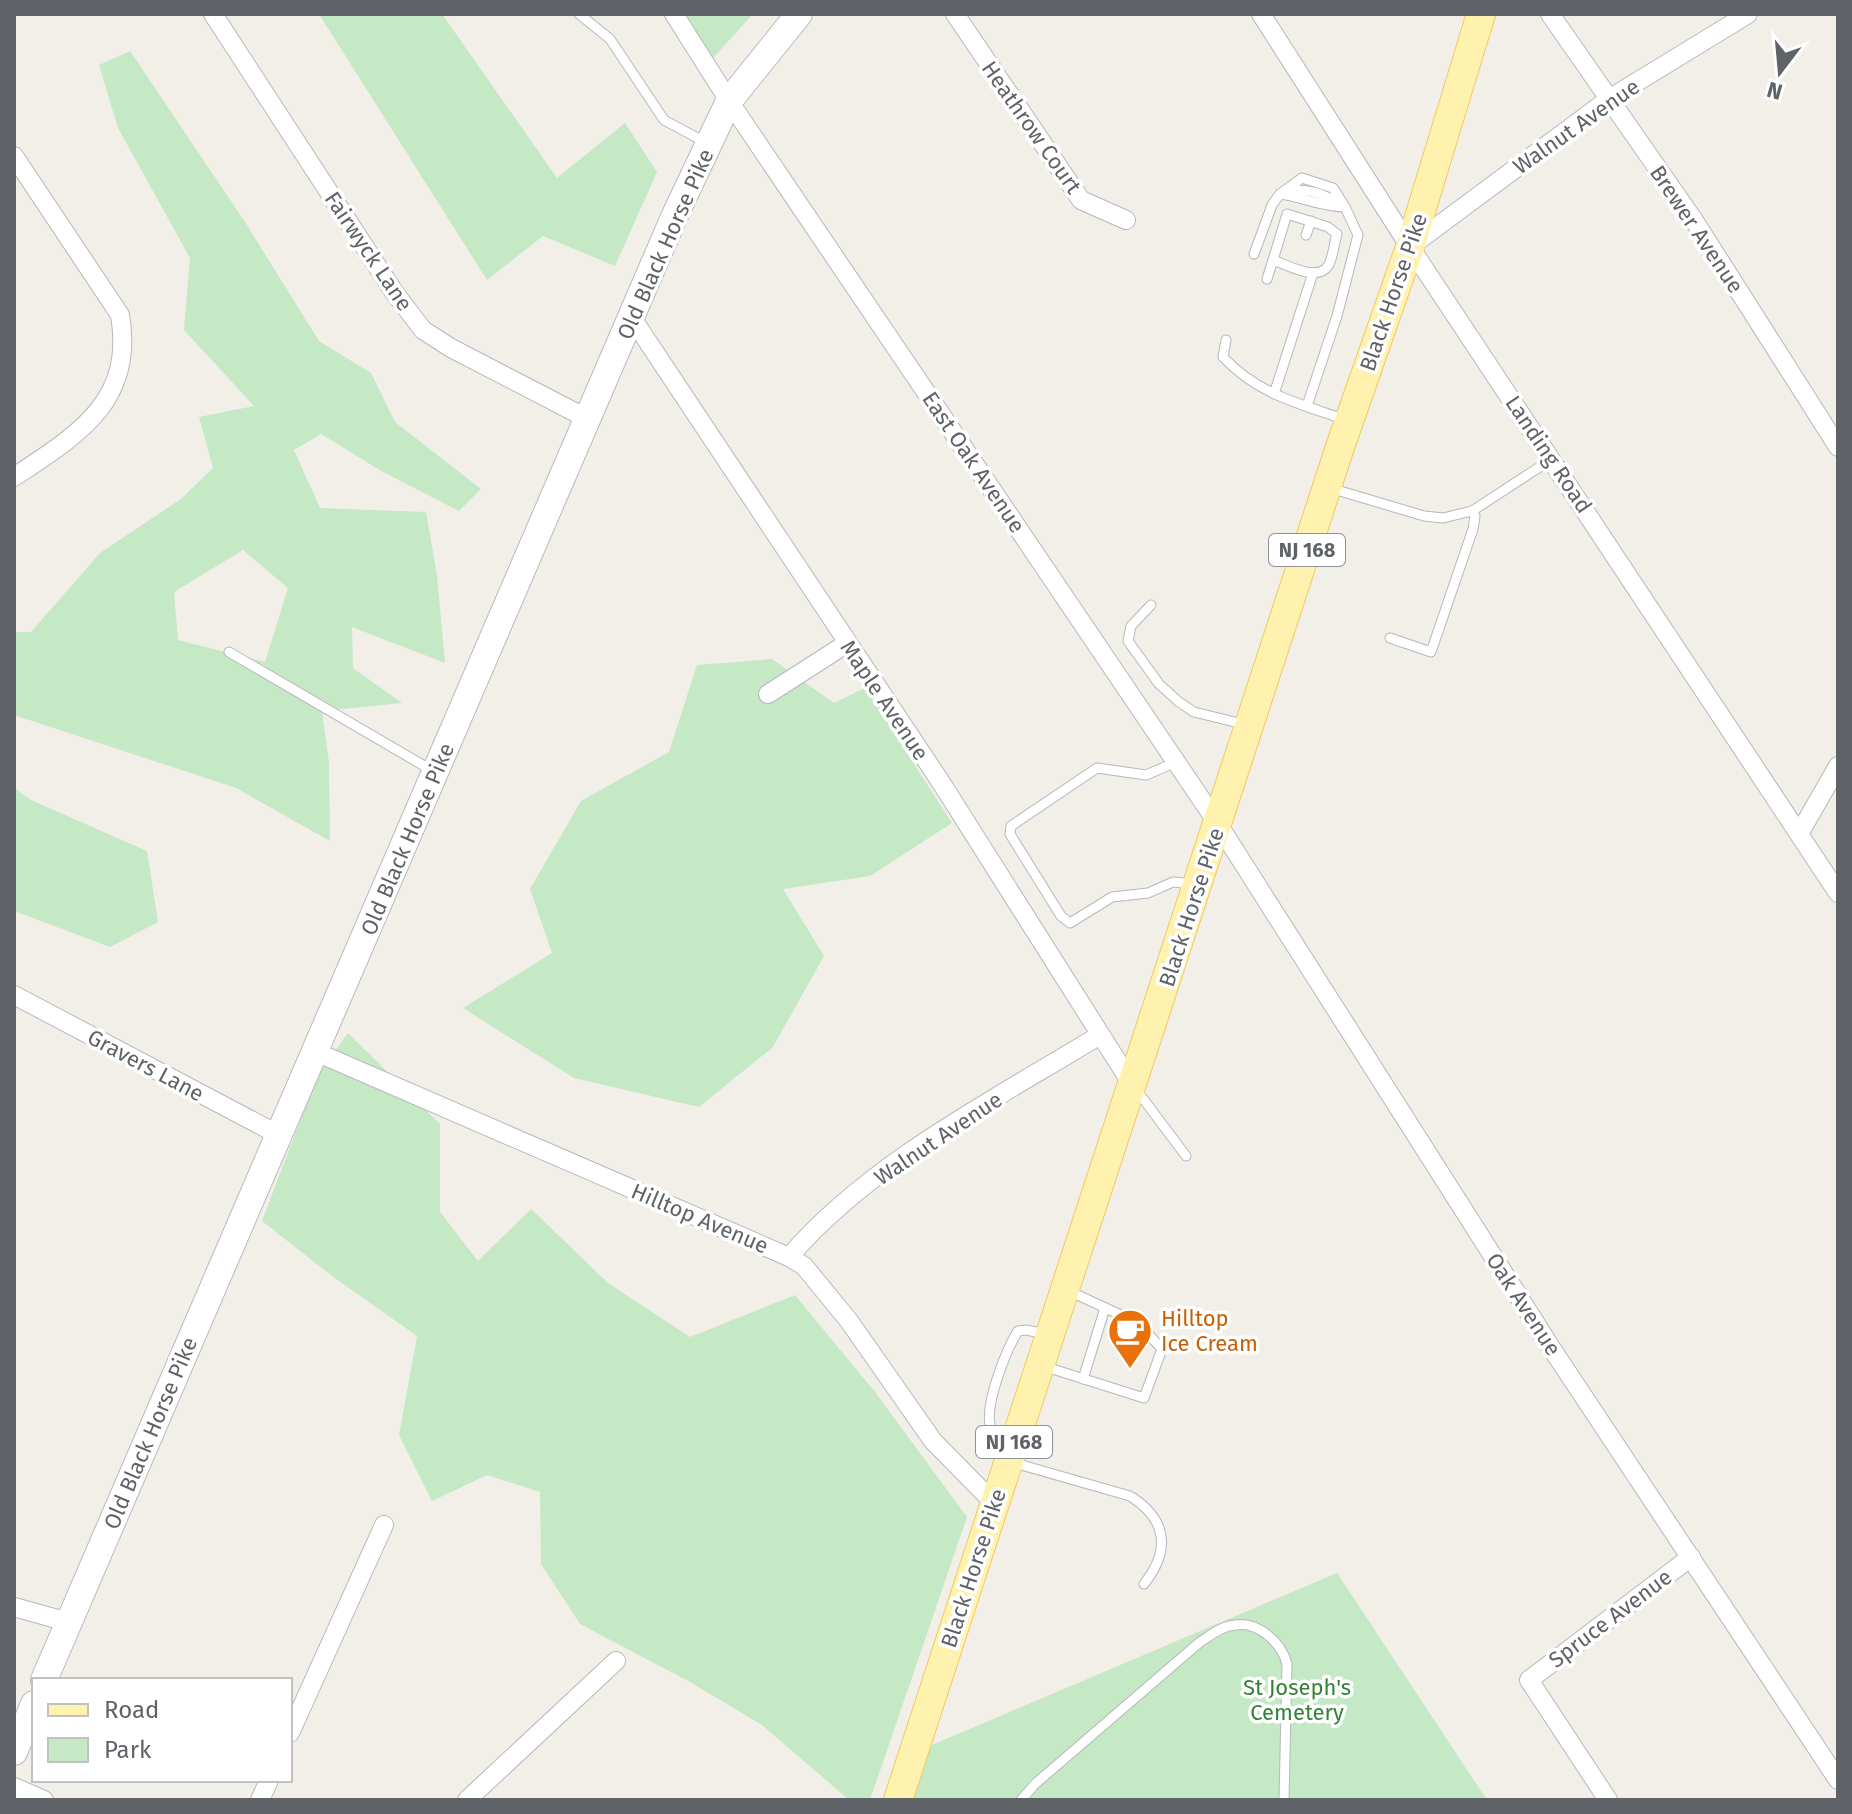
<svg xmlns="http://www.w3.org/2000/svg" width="1852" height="1814" font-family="'Fira Sans',sans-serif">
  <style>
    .green { fill: #c5e8c5; fill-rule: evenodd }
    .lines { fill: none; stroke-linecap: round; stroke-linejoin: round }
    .lane-casing { stroke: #b5b8bc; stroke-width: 11 }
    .street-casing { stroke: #b5b8bc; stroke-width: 20 }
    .secondary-casing { stroke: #b6babf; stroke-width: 28 }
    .primary-casing { stroke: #f2c960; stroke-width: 30 }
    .lane { stroke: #fff; stroke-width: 9 }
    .street { stroke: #fff; stroke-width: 18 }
    .secondary { stroke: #fff; stroke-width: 26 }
    .primary { stroke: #fff2af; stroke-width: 28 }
    .labels { text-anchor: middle; stroke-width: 7; stroke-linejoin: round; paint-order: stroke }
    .shield { fill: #fff; stroke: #8f9295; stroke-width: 2 }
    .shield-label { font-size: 20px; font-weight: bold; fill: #5f6368 }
    .street-label { font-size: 22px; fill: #5f6368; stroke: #fff }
    .food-label { font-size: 22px; fill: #c56008; stroke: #fff; text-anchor: start }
    .park-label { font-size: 22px; fill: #348238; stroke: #fff }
  </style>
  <rect width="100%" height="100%" fill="#f1efe8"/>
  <g class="green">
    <polygon points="319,14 442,14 557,178 625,123 657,172 615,266 543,236 487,280"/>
    <polygon points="682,14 753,14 713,58"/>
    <path d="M130 51 245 222 319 341 371 373 395 422 481 489 459 511 383 472 321 434 294 450 320 508 426 512 437 576 445 663 352 627 353 668 402 703 322 711 329 763 330 841 236 788 14 715V632H31L100 553 181 499 213 468 199 417 254 406 184 330 190 258 118 128 99 65ZM243 550 288 588 265 662 178 640 174 592Z"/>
    <polygon points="772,659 834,703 865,688 952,823 870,876 783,889 824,956 773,1047 699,1107 574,1078 463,1008 552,953 530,889 581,801 669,752 697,665"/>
    <polygon points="14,788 31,800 147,851 158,922 110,947 14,911"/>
    <polygon points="348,1033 440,1124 440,1212 478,1261 531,1209 608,1283 690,1337 795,1295 875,1392 967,1517 870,1800 849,1800 762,1725 690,1682 580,1624 541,1564 540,1492 487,1475 432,1501 399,1435 417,1336 332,1276 262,1221 317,1076"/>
    <polygon points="1337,1573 1487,1800 898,1800 913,1753"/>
  </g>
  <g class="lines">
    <g class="lane-casing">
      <g id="lane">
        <polyline points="579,14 610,39 664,120 705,142"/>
        <path d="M1287 192C1305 187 1324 194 1340 204"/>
        <path d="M1280 194C1302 197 1323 207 1345 207L1358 235 1337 316 1307 406"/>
        <path d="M1287 214 1328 227 1337 234C1334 243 1333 259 1328 266 1317 282 1287 265 1273 260Z"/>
        <polyline points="1306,235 1311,221"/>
        <polyline points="1254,254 1272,205 1280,194 1302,178 1333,188 1345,207"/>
        <polyline points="1267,279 1273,260"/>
        <path d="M1226 340 1223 357C1259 395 1298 403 1346 420"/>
        <polyline points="1274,394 1313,273"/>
        <polyline points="1330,488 1424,516 1443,518 1472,511"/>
        <polyline points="1151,605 1131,626 1128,641 1159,684 1179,702 1194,712 1247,725"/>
        <polyline points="1390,638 1431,652 1473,529 1475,516 1472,511 1552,459"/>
        <polyline points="229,652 433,771"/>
        <polyline points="1176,762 1146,775 1097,768 1011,826 1010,834 1061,916 1070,923 1112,897 1148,893 1173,882 1195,884"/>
        <polyline points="1135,1088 1186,1156"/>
        <polyline points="1043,1366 1144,1398 1162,1349 1138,1323 1069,1291"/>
        <polyline points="1083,1379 1105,1308"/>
        <path d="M1010 1444C1003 1439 995 1436 991 1428 983 1408 1006 1350 1018 1331L1026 1330 1047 1334"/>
        <path d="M1011 1462 1130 1496C1167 1519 1171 1550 1144 1584"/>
        <path d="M1021 1800 1035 1784 1200 1642C1211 1635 1222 1626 1235 1625 1259 1621 1282 1644 1287 1664L1284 1800"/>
      </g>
    </g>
    <g class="street-casing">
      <g id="street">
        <polyline points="213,14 394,292 423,330 451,348 588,419"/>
        <polyline points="674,14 729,101 1218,824 1552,1349 1838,1780"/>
        <polyline points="955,14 1081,200 1126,220"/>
        <polyline points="1261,14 1410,247 1838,893"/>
        <polyline points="1550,14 1695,222 1838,447"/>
        <path d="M14 156 120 315C135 402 77 435 14 477"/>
        <polyline points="1411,246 1609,99 1748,14"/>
        <polyline points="632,318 942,784 1133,1086"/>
        <polyline points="768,694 846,644"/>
        <polyline points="1799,834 1838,766"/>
        <polyline points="14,995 279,1135"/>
        <polyline points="316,1052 789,1257 804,1266 849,1321 933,1441 994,1503"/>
        <path d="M789 1257C871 1162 994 1100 1100 1035"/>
        <polyline points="14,1607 68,1622"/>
        <polyline points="290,1733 384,1525"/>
        <polyline points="14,1787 44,1800"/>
        <polyline points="260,1800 269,1780"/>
        <polyline points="467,1800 616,1661"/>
        <polyline points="1608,1800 1529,1680 1691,1557"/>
      </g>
    </g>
    <g class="secondary-casing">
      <g id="secondary">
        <polyline points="44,1680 675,215 729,101 799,14"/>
        <polyline points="14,1752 34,1704"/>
      </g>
    </g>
    <g class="primary-casing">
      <polyline id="primary" points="898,1800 1340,447 1410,247 1481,14"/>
    </g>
    <use href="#lane" class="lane"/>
    <use href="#street" class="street"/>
    <use href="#secondary" class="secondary"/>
    <use href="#primary" class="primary"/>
  </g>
  <defs>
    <g id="cafe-pin" transform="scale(2.3)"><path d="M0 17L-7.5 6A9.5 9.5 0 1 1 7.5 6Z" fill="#e8710a" stroke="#fff"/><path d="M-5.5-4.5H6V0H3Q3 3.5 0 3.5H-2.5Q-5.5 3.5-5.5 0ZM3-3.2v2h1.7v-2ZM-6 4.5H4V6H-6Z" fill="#fff"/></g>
  </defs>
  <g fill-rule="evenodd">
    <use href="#cafe-pin" x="1130" y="1331"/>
  </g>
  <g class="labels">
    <g class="shield">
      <rect x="1269" y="534" width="76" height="32" rx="6"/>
      <rect x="976" y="1426" width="76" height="32" rx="6"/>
    </g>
    <g class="shield-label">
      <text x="1307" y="557">NJ 168</text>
      <text x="1014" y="1449">NJ 168</text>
    </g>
    <g class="street-label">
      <text transform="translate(1576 126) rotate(-35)" y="8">Walnut Avenue</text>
      <text transform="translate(1032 127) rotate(55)" y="8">Heathrow Court</text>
      <text transform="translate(1697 229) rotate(56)" y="8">Brewer Avenue</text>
      <text transform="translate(665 244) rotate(-66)" y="8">Old Black Horse Pike</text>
      <text transform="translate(369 251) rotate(56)" y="8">Fairwyck Lane</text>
      <text transform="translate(1393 292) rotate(-71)" y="8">Black Horse Pike</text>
      <text transform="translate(1549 454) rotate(56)" y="8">Landing Road</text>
      <text transform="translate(974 462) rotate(56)" y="8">East Oak Avenue</text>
      <text transform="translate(885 700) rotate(56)" y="8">Maple Avenue</text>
      <text transform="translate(407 839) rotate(-67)" y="8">Old Black Horse Pike</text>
      <text transform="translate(1191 907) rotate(-72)" y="8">Black Horse Pike</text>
      <text transform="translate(146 1065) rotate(28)" y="8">Gravers Lane</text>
      <text transform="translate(938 1138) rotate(-34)" y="8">Walnut Avenue</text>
      <text transform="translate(700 1218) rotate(23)" y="8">Hilltop Avenue</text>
      <text transform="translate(1524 1304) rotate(57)" y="8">Oak Avenue</text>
      <text transform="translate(150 1433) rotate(-67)" y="8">Old Black Horse Pike</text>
      <text transform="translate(973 1568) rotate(-72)" y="8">Black Horse Pike</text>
      <text transform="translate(1610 1618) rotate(-37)" y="8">Spruce Avenue</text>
    </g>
    <g class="food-label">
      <text x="1161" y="1326">Hilltop<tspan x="1161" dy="25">Ice Cream</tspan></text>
    </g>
    <g class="park-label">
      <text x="1297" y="1695">St Joseph's<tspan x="1297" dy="25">Cemetery</tspan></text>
    </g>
  </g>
  <rect width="1852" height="1814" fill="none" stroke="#5f6368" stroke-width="32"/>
  <rect x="32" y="1678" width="260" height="104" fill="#ffffff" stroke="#bfc1c3" stroke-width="2"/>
  <rect x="48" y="1704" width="40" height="12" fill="#fff2af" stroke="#bfc1c3" stroke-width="2"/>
  <text x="104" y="1718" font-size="24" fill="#5f6368">Road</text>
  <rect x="48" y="1738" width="40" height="24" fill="#c5e8c5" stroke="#bfc1c3" stroke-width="2"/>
  <text x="104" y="1758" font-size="24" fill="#5f6368">Park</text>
  <g transform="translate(1780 72) rotate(196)" stroke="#ffffff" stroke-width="6" paint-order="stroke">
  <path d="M0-6L14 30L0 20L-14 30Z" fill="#5f6368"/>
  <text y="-12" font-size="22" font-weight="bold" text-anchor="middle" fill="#5f6368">N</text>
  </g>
</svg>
